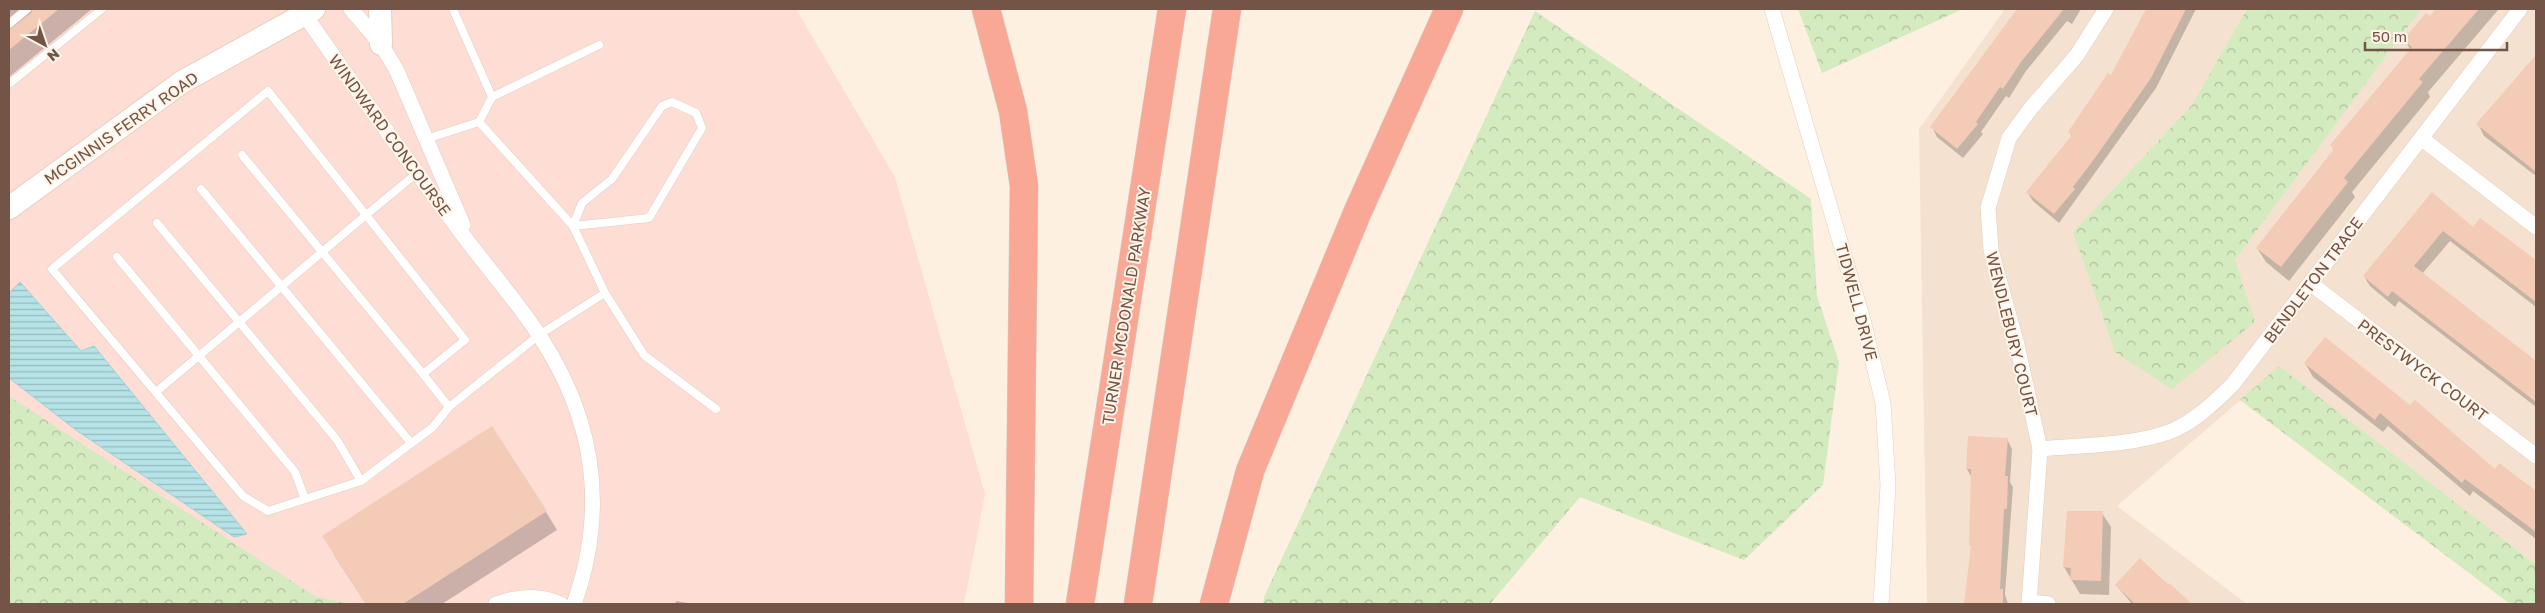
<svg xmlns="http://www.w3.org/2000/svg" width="2545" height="613" font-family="'Golos Text',sans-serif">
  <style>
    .residential { fill: #f5e1cf }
    .commercial { fill: #feddd4 }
    .forest { fill: url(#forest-crowns) }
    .water { fill: url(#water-rules); stroke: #9bd3d9 }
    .shadow { fill: #0003 }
    .building { fill: #f3cbb7 }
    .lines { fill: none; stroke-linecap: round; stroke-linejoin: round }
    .service-casing { stroke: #e3cdbf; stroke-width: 9 }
    .minor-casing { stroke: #e3cdbf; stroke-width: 16 }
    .secondary-casing { stroke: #e8cebc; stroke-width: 24 }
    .motorway-casing { stroke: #d8cfcb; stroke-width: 29 }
    .service { stroke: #fff; stroke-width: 8 }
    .minor { stroke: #fff; stroke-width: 15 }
    .secondary { stroke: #fff; stroke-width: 22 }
    .motorway { stroke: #f9a895; stroke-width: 28 }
    .labels { text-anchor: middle; stroke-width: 4; stroke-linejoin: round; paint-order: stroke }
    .street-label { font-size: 16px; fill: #745447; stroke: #fff4e7 }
  </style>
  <defs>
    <pattern id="forest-crowns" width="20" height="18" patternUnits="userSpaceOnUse" patternTransform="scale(1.25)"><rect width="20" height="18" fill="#d4eabf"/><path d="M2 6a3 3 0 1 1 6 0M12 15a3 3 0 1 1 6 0" fill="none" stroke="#b1c09d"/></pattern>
    <pattern id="water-rules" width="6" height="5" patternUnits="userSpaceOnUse" patternTransform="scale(1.25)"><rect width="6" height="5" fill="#b5e3e7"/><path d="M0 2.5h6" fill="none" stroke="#98bbbd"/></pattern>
  </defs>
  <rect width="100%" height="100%" fill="#fdf0e1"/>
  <polygon class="residential" points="2005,9 2247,9 2192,105 2073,232 2235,260 2421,9 2536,9 2536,565 2279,367 2117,506 2247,604 1927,604 1919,129"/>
  <polygon class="commercial" points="9,9 796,9 895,177 985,494 964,604 314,604 9,396"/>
  <g class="forest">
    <polygon points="1798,9 1963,9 1822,73"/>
    <polygon points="2247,9 2421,9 2235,260 2255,322 2172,389 2115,352 2073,232 2192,105"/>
    <polygon points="1535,11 1811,199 1817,296 1839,362 1823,485 1744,560 1580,497 1490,604 1263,604 1264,597"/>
    <polygon points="2279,366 2536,565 2536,604 2510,604 2240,400"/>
    <polygon points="9,396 316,597 351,604 9,604"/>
  </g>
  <polygon class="water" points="20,282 81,351 94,346 247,534 234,537 76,430 9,378 9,293"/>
  <g class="shadow">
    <polygon points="9,9 92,9 9,77"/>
    <polygon points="2034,9 2081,9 2072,24 2067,21 2026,71 2009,98 2006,96 1981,132 1983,134 1963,158 1937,137 1932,127 2028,21"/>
    <polygon points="2149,9 2196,9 2156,88 2059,223 2033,201 2027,192 2072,137 2070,132 2112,77"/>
    <polygon points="2438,9 2498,10 2428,92 2430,97 2352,192 2355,197 2289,281 2266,262 2257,248 2334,150 2331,145 2411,51 2405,40"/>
    <polygon points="2536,56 2536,122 2531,129 2536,133 2536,176 2484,136 2478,124"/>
    <polygon points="2432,194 2473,229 2480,220 2536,262 2536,307 2450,241 2422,274 2536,362 2536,407 2399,301 2395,307 2370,286 2364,276"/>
    <polygon points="2305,363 2410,407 2495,471 2500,465 2536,493 2536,539 2473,491 2470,496 2388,426 2383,432 2313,377"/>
    <polygon points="2007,439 2012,449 2010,482 2013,487 2005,594 2008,604 1966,604 1972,548 1972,478 1967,469"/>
    <polygon points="546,512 557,530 442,604 366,604 334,555"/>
    <polygon points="2102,513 2111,527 2109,595 2080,594 2064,567"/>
    <polygon points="2140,560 2190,604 2132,604 2116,585"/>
    <polygon points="676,601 694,604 675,604"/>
  </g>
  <g class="building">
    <polygon points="33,9 59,9 9,50 9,30 31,13"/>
    <polygon points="2017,9 2064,9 2021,62 2003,89 2000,87 1976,122 1978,124 1957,149 1930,127"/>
    <polygon points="2146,9 2186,9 2151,78 2095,158 2073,187 2075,189 2054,214 2026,192 2072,135 2068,132 2108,73 2111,75"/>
    <polygon points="2436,9 2479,9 2419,79 2423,82 2344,178 2348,182 2281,267 2256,248 2334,149 2330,145 2412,47 2403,40 2426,13 2430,16"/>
    <polygon points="2536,55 2536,172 2476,124"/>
    <polygon points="2432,192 2473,227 2480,218 2536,260 2536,302 2443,231 2414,266 2536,361 2536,402 2392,291 2388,297 2363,276"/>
    <polygon points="2325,337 2410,405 2415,400 2495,469 2499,463 2536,491 2536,532 2465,479 2462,483 2380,413 2375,420 2304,363"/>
    <polygon points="492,426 547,511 403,604 366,604 322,536"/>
    <polygon points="1968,436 2008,438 2005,476 2008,476 2007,509 2004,509 2000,589 2003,589 2003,604 1964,604 1971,546 1969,546 1971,469 1966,469"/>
    <polygon points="2067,511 2103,511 2101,581 2070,580 2071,568 2063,567"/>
    <polygon points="2140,558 2168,585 2169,583 2192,604 2135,604 2115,585"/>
  </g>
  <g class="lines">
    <g class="service-casing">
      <g id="service">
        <polyline points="453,9 492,97"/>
        <polyline points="9,24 27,9"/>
        <polyline points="9,84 102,9"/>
        <polygon points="672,102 696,113 702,128 649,218 573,226 582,203 612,179 662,106"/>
        <polyline points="479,122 492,97 599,45"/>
        <polyline points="242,155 423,374"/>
        <polyline points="417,173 366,215 268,91 52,269 243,496 268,511 361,481 433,427 449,407 539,335 605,293 573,226 479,122 426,139"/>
        <polyline points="201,189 411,443"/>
        <polyline points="157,223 337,440 361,481"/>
        <polyline points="117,257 295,472 305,499"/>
        <polyline points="605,293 644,355 716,409"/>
        <polyline points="156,392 366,215 465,340 423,374 449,407"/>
      </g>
    </g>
    <g class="minor-casing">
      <g id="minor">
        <polyline points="351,9 381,44 397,71 463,225"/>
        <polyline points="1772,9 1863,320 1883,403 1888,485 1881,604"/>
        <path d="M305 15C354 87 405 157 457 227 483 263 514 297 539 335 595 420 608 508 574 604"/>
        <polyline points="2421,138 2536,227"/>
        <polyline points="2310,283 2536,456"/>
        <path d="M2040 449C2082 445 2129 446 2169 432 2193 423 2215 402 2233 384L2520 9"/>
        <polyline points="2030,602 2048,604"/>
        <path d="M496 604C518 596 539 594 561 604"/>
        <polyline points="2029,604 2040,449 2017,345 1991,250 1988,208 2009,138 2031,108 2077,55 2106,9"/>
      </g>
    </g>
    <g class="secondary-casing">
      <g id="secondary">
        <polyline points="380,9 381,44"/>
        <polyline points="9,208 182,82 314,9"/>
      </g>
    </g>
    <g class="motorway-casing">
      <g id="motorway">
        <polyline points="986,9 1013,111 1024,186 1019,604"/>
        <polyline points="1080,604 1172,9"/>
        <polyline points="1138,604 1227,9"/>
        <polyline points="1214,604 1250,471 1358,211 1449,9"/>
      </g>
    </g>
    <use href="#service" class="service"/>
    <use href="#minor" class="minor"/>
    <use href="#secondary" class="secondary"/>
    <use href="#motorway" class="motorway"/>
  </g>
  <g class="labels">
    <g class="street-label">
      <text transform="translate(121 128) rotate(-35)" y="6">MCGINNIS FERRY ROAD</text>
      <text transform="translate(390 135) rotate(54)" y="6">WINDWARD CONCOURSE</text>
      <text transform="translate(2313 280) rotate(-53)" y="6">BENDLETON TRACE</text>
      <text transform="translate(1857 302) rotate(75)" y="6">TIDWELL DRIVE</text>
      <text transform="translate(1126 306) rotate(-81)" y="6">TURNER MCDONALD PARKWAY</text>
      <text transform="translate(2012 334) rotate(76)" y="6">WENDLEBURY COURT</text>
      <text transform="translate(2423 370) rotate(37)" y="6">PRESTWYCK COURT</text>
    </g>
  </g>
  <rect width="2545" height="613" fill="none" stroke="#745447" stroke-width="20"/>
  <g transform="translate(45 45) rotate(140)" stroke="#fff4e7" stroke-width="4" paint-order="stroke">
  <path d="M0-4L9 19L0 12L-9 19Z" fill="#745447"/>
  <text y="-8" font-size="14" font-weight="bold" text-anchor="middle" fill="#745447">N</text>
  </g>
  <path d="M2365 42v8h142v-8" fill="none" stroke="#745447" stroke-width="2.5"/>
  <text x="2372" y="42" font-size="15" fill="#745447" stroke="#fff4e7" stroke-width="4" paint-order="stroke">50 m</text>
</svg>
